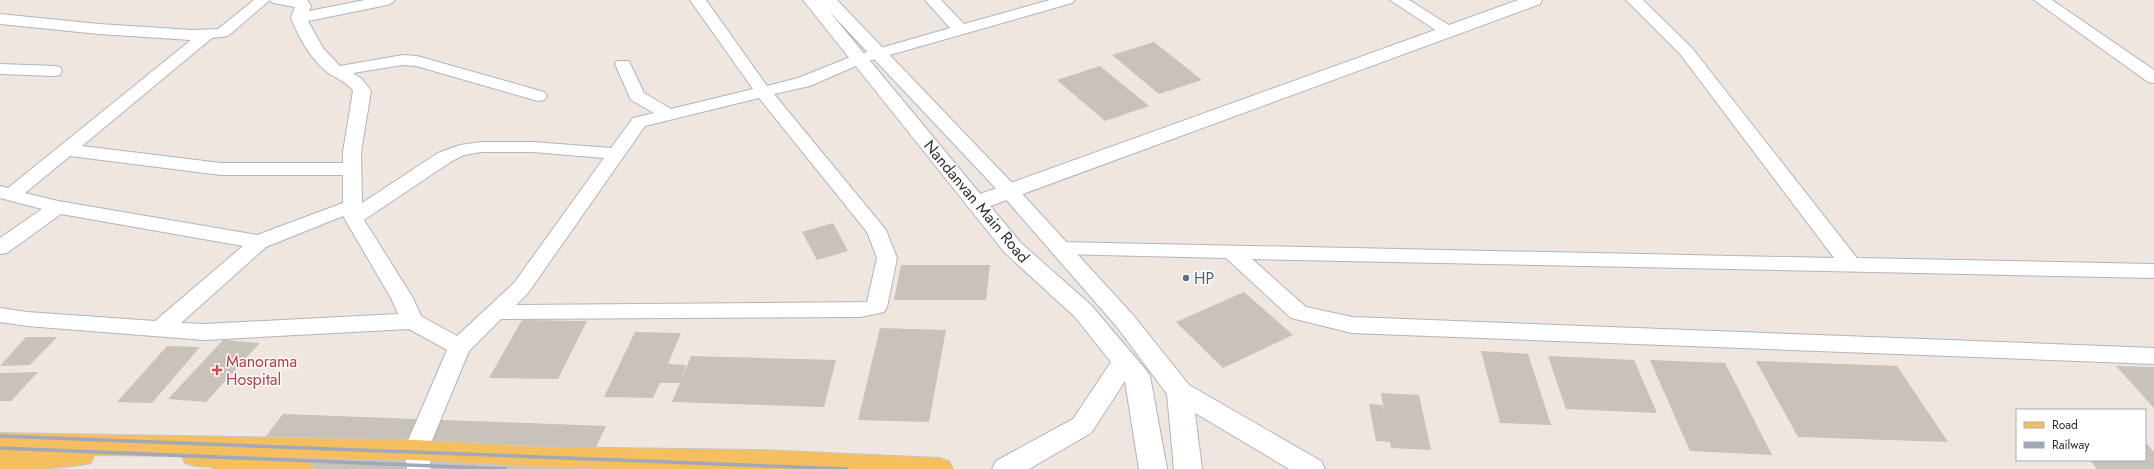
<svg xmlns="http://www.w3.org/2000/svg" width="2154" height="469" font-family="Jost,sans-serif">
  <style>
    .building { fill: #c8c2bb }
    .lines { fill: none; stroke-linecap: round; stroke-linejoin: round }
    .minor-casing { stroke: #b0b4bd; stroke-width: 2 }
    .tertiary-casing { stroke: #b0b4bd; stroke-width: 2 }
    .secondary-casing { stroke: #b0b4bd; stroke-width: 2 }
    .primary-casing { stroke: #c8c8c8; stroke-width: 2 }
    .minor { fill: #fff; fill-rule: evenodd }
    .tertiary { fill: #fff; fill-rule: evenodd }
    .secondary { fill: #fff; fill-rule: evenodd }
    .primary { fill: #f5bf5f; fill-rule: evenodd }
    .rail { stroke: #a2a8b8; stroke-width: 3.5 }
    .service-dot { fill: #5c6f8a; stroke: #fff; stroke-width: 1.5 }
    .health-dot { fill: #e0444e; stroke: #fff; stroke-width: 1.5 }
    .labels { text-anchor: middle; stroke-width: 3; stroke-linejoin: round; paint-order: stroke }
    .street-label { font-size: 16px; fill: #2d2d2d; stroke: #fff }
    .service-label { font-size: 16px; fill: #4e5e75; stroke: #fff; text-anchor: start }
    .health-label { font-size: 16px; fill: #be3a42; stroke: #fff; text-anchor: start }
  </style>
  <rect width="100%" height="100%" fill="#efe6e0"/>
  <g class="building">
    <polygon points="1154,42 1202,80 1159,94 1112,55"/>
    <polygon points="1100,66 1149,106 1105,121 1057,80"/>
    <polygon points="833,223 848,251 817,260 802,232"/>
    <polygon points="901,265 990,265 986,300 894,300"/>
    <polygon points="1244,292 1293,335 1223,368 1176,322"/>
    <polygon points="522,320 587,321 558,379 489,378"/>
    <polygon points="880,328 946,330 929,422 858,420"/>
    <polygon points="635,332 681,333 668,364 686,365 681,380 691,356 836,360 824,407 672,402 680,383 660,383 653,398 604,397"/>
    <polygon points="26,337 57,337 30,365 0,366"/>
    <polygon points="223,340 260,343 206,402 168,399"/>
    <polygon points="167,346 200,347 152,403 117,402"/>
    <polygon points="1481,351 1528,354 1551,425 1500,423"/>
    <polygon points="1548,356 1634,360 1657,413 1566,409"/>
    <polygon points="1650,360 1725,363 1772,455 1690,451"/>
    <polygon points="1756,361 1897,366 1948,442 1798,437"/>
    <polygon points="2116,366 2154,367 2154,408"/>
    <polygon points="38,372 11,401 0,401 0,373"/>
    <polygon points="1381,393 1419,395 1431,450 1391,448 1390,442 1376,441 1369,404 1382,405 1384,411"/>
    <polygon points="283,414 606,426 586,469 241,469"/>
    <polygon points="2145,442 2154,452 2154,469 2097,469 2090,460 2145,460"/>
  </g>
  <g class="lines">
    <g class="minor-casing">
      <g id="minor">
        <path d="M254 0H307L311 6 309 11 365 0H395L392 3 387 5 308 21 323 48 340 66 403 55 417 56 544 92 547 96 544 100 538 101 416 66 403 65 353 73 362 79 371 91 361 152 362 203 438 153 460 145 481 142H533L611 148 633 118 654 113 631 100 615 64 617 61H629L644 93 671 109 753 89 690 0H706L767 86 798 78 853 56 950 28 925 0H941L964 24 1050 0H1075L1072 3 865 62 810 86 774 94 886 230 897 258 887 307 884 312 861 317 501 319 469 351 428 450 431 469H407L404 450 447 350 409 329 204 340 27 326 0 322V308L27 312 155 321 243 246 61 214 7 253 0 254V238L42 209 0 198V186L8 188 191 40 99 34 0 24V14L99 24 192 30 218 29ZM270 0 273 3 295 7 291 18C298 36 310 58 326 71 334 78 347 81 353 91L343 152V163H221L82 146 212 38 228 36ZM759 98 867 232 877 258 867 302 516 305 528 293 645 126ZM481 152H533L604 158 514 283 457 336 421 316 413 298 364 220 452 161 464 155ZM70 156 221 175H343V203L257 235 58 201 25 193ZM343 216 391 298 398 314 204 324 181 323 266 247Z"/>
        <polygon points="1390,0 1409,0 1455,29 1457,32 1455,35 1443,35"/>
        <polygon points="1626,0 1643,0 1692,48 1857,258 2154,264 2154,278 1252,259 1306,307 1352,317 2154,348 2154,364 1352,333 1291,318 1226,258 1059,254 1052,253 1049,248 1052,243 1059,242 1834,258 1680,54"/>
        <polygon points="2034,0 2052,0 2154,70 2154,83 2148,82"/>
        <polygon points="0,64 54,66 60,67 62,71 60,75 54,76 0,74"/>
      </g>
    </g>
    <g class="tertiary-casing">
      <polygon id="tertiary" points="1518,0 1542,0 1540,4 985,208 977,209 969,208 966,203 969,198"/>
    </g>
    <g class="secondary-casing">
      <polygon id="secondary" points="803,0 837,0 1016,187 1133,315 1189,385 1321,461 1325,469 1289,469 1195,413 1202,469 1174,469 1167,394 1117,327 1002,195 828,10 1021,243 1091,305 1146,370 1150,376 1167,469 1139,469 1125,381 1091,433 1029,469 992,469 996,461 1073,419 1111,362 1075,317 1005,253"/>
    </g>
    <g class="primary-casing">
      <path id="primary" d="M0 433 416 440 541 447 761 450 939 458 949 461 953 469H624L541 467 416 460 299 458 309 461 313 469H213L212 467 195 466 185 463 182 456 94 455 91 463C62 469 30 469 0 469Z"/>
    </g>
    <use href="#minor" class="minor"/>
    <use href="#tertiary" class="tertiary"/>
    <use href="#secondary" class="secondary"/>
    <use href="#primary" class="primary"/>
    <g class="rail">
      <polyline points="0,436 847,469"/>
      <polyline points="0,448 506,469"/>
    </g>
  </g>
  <circle class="service-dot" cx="1186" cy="278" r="4"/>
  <path class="health-dot" d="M215 364h4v4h4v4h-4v4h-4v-4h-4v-4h4z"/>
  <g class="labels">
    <g class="street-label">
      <text transform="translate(977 201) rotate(50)" y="6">Nandanvan Main Road</text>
    </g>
    <g class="service-label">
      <text x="1194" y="284">HP</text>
    </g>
    <g class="health-label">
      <text x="226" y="367">Manorama<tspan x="226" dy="18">Hospital</tspan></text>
    </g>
  </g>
  <rect x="2016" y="409" width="130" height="52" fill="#ffffff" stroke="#ababab"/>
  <rect x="2024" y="422" width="20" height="6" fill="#f5bf5f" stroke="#ababab"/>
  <text x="2052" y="429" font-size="12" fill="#2d2d2d">Road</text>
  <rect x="2024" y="442" width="20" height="6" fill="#a2a8b8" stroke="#ababab"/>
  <text x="2052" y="449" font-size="12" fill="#2d2d2d">Railway</text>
</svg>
